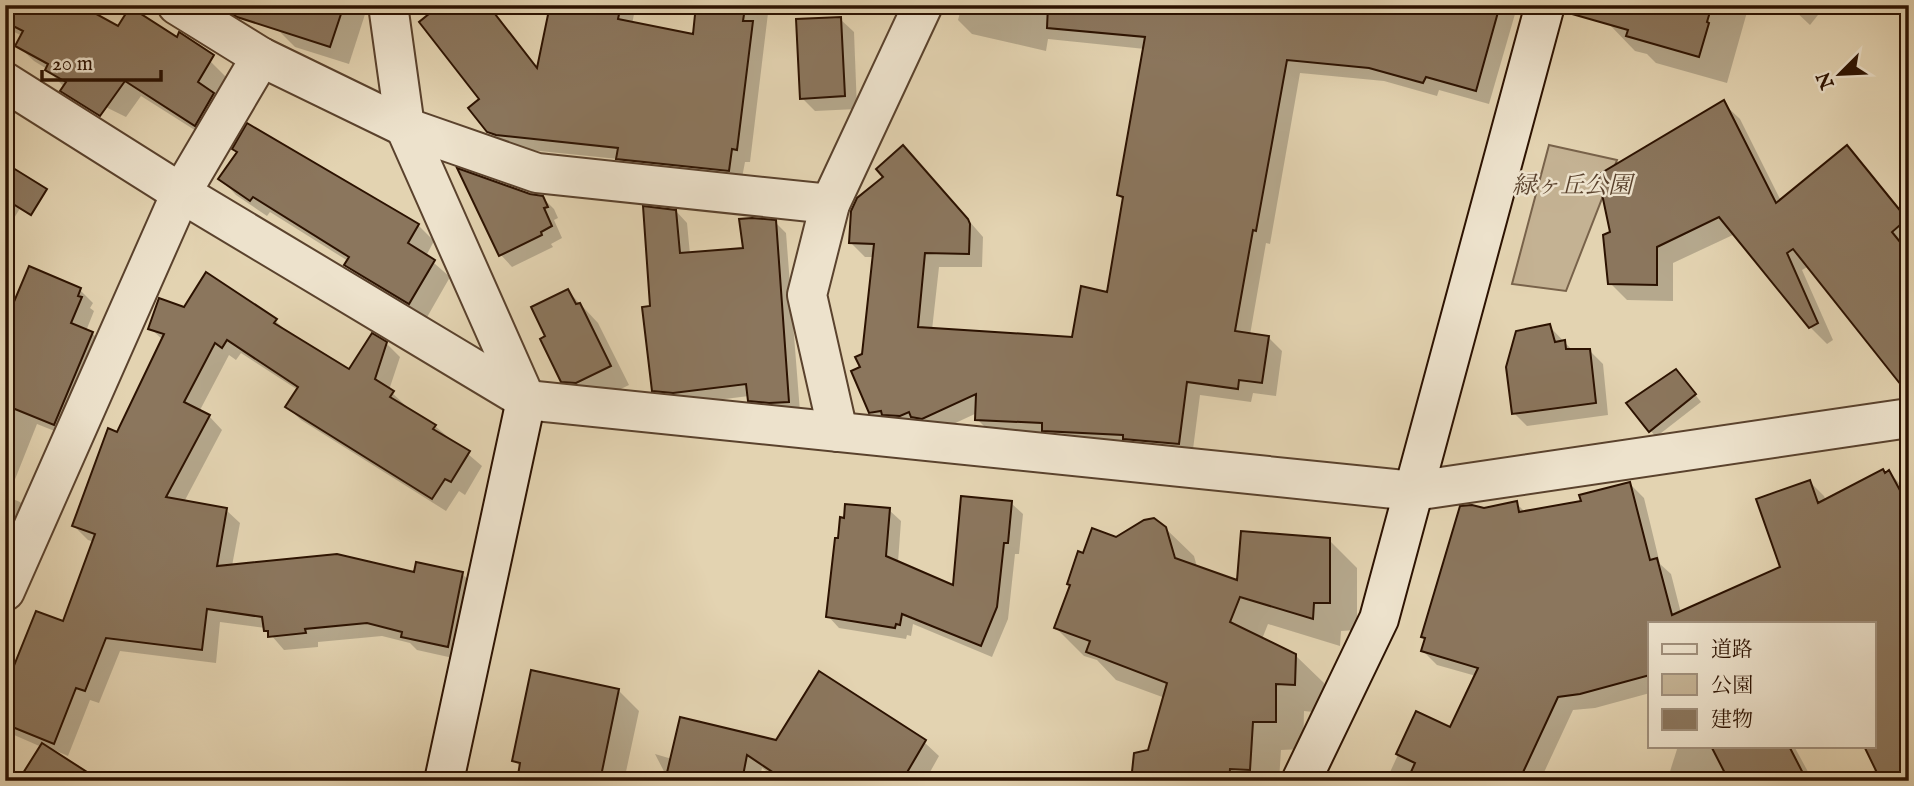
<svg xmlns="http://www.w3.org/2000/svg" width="1914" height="786" font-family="'IM FELL English','Noto Serif JP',serif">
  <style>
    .green { fill: #c4b293; stroke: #78624a; stroke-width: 2 }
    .shadow { fill: #0003 }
    .building { fill: #8b765d; stroke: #2c1201; stroke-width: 2 }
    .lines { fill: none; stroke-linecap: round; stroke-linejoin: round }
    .street-casing { stroke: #5a422d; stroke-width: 42 }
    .secondary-casing { stroke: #2c1201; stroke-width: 42 }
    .street { stroke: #ede2cc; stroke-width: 38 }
    .secondary { stroke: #ede2cc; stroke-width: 38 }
    .labels { text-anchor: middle; stroke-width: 5; stroke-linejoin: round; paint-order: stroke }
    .park-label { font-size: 24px; font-style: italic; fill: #5a422d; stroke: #ede2cc }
  </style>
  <rect width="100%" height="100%" fill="#e3d3b1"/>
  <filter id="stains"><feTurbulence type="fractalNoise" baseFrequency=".00286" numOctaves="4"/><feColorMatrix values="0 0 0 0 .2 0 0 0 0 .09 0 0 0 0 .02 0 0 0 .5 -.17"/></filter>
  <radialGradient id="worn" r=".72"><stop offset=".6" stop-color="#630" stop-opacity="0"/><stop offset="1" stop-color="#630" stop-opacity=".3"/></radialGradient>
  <polygon class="green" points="1549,145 1617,160 1566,291 1512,284"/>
  <g class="shadow">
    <polygon points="5,5 118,28 210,61 226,77 215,96 230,111 212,141 141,96 126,117 63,86 47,69 34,61 17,45 22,36 5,27"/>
    <polygon points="283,5 368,5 349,64 295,47 276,28"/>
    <polygon points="453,5 489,5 539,69 552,5 636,5 632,24 694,37 698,5 769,5 750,162 745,162 741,183 631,172 618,159 510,148 502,145 488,131"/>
    <polygon points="962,5 1512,5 1511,10 1515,14 1489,104 1439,90 1437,96 1384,81 1300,73 1270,244 1266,243 1250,335 1268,337 1282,351 1276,396 1253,393 1251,402 1200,395 1192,457 991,433 977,419 977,413 936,432 884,426 870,412 862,368 874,257 865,257 851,243 917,161 983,237 982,267 939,267 932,330 1073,339 1108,294 1124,200 1119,195 1145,49 1048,39 1046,51 972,34 958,20"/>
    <polygon points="1608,5 1749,5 1727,83 1656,63 1647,54 1635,51 1608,23"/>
    <polygon points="1793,5 1826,5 1810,25 1792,8"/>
    <polygon points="840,19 854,32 857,109 815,111 802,98"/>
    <polygon points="1723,103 1740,119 1781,201 1847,147 1863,164 1909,220 1909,392 1809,266 1802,270 1833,340 1827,344 1810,327 1735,234 1673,263 1673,301 1627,300 1610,283 1612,233"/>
    <polygon points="5,165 33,187 5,233"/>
    <polygon points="220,178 418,225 434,241 426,256 450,277 426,319 362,281 346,265 348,261 270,212 267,216 236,195"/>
    <polygon points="529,195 542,197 554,209 558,218 554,220 562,238 551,244 553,247 512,267 501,255"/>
    <polygon points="676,211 687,223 690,254 745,249 775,222 786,233 800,412 761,411 749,400 749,396 685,404 666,402 654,390 652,307"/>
    <polygon points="80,290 93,303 90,308 94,311 86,331 92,333 105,346 67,436 37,424 8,497 20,502 33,515 5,551 5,327"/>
    <polygon points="568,291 598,323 629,385 596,401 582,400 563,381 548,337"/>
    <polygon points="184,309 275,320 289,334 350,372 386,343 400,357 389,390 406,406 405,408 435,426 482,466 465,495 459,491 446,511 301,420 287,407 298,390 241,353 236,360 229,355 199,412 209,416 222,430 184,502 226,510 240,523 232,566 415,575 462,574 476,587 462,660 417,650 410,643 382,636 318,642 318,647 284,650 265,628 220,622 216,663 120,651 99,703 90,700 68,756 54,750 53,752 5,731 5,689 64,624 94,542 88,540 74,526 163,340 150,328"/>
    <polygon points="1549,326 1573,351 1589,350 1603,364 1608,415 1527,426 1514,413"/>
    <polygon points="1682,378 1701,402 1656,437 1650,430"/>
    <polygon points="1889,472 1903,487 1909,497 1909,781 1853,781 1877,769 1866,746 1874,746 1874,724 1880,721 1874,709 1874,623 1650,623 1650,693 1595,708 1573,710 1540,781 1386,781 1417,713 1451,730 1476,676 1437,665 1423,651 1484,510 1516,503 1526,513 1583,503 1630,484 1644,498 1660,564 1671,574 1681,613 1782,568 1810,482 1824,496 1826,501"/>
    <polygon points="1011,503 1023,514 1019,554 1015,554 1008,619 992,657 913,624 911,636 907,635 906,639 839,628 828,616 889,510 901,521 898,562 954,587"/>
    <polygon points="1165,528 1194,556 1197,567 1238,583 1329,540 1357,568 1357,630 1341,631 1340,646 1268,624 1262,639 1295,655 1324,683 1322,713 1304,711 1303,749 1281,750 1279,781 1133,781 1149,752 1165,698 1116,680 1097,660 1084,656 1056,628 1084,555 1117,538"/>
    <polygon points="619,691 639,711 624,781 518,781 521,767 514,760"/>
    <polygon points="777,742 924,742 939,756 925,781 781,781 762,768 759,781 669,781 655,754 672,759"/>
    <polygon points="1678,746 1794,746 1813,781 1667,781"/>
  </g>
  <g class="building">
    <polygon points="5,5 80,5 118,26 130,7 177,37 179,32 214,55 198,82 214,93 195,126 125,81 100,116 60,91 66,82 45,70 48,64 15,46 23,31 5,22"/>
    <polygon points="224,5 344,5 330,47 237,17 223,8"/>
    <polygon points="440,5 488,5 537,68 550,5 621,5 618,19 693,34 696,5 745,8 743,21 753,21 737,150 732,149 729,171 616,159 618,148 496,135 487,132 468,108 479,99 419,22"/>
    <polygon points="1048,5 1500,5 1476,91 1426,77 1423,83 1369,68 1287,60 1256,231 1253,230 1235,331 1269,336 1262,383 1239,380 1238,389 1187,382 1179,444 1123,439 1123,435 1042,431 1042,423 975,420 976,394 922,419 911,417 909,412 900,416 882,415 881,411 869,413 851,371 860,367 855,357 862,354 874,244 849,243 851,211 857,198 883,177 876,169 903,145 968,219 970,224 969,254 925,253 918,327 1072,337 1081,286 1107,292 1123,197 1117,195 1145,37 1047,28"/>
    <polygon points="1573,5 1712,5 1707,22 1709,23 1699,57 1626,36 1628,30 1572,14"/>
    <polygon points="841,17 845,96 800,99 796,19"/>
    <polygon points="1724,100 1776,203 1847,145 1907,219 1892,232 1909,253 1909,395 1793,249 1787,253 1818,323 1809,328 1719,217 1657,247 1657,285 1608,284 1603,235 1610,232 1598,175"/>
    <polygon points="247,123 419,224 408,243 435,260 409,304 344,265 349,257 253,197 250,201 218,179 237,152 232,149"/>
    <polygon points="5,163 47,189 31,215 5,199"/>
    <polygon points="457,168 530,194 543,196 548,207 544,208 552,226 541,232 542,235 499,256"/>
    <polygon points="643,206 676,210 680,253 743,248 739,219 752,218 776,220 789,402 769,403 748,401 746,384 673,393 652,391 642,307 650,306"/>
    <polygon points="29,266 81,288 78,296 82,297 71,323 93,332 54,425 5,405 5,323"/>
    <polygon points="206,272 277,319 274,323 349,369 372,333 387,342 375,379 394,391 390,397 436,425 433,429 470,451 451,482 445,479 432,499 285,407 298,387 227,340 222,348 215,343 184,402 210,415 166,497 227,508 217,566 337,554 414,572 416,562 463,572 448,647 401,637 402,632 367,623 305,629 306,633 268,637 268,631 264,631 262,617 207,609 202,650 106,638 85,691 76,688 54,744 5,724 5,688 36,611 63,621 95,534 72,526 108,428 117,432 164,334 148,329 159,298 184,307"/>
    <polygon points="568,289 576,304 580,303 611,366 576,383 561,382 540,339 545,336 531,307"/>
    <polygon points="1550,324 1555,342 1565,340 1566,349 1590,349 1596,403 1512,414 1506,367 1516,331"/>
    <polygon points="1676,369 1696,394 1649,432 1626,403"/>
    <polygon points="1883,469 1885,473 1889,470 1909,507 1909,781 1881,781 1864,746 1874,746 1874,623 1650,623 1650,675 1580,694 1558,697 1519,781 1407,781 1415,763 1396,754 1416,711 1450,727 1478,668 1421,651 1425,638 1421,637 1460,506 1472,505 1484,508 1517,501 1519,512 1581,501 1579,495 1630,482 1650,560 1657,558 1672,615 1780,567 1756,499 1810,480 1818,503"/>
    <polygon points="961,496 1012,501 1008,543 1004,543 997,607 981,646 902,614 900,625 896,624 895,628 826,617 835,538 838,538 840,517 844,518 845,504 890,508 886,556 953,585"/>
    <polygon points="1154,518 1166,527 1175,558 1237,580 1241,531 1330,538 1330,603 1314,603 1313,619 1240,597 1230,622 1296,654 1295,685 1276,684 1276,722 1253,722 1250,770 1230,769 1229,781 1131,781 1134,753 1148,750 1167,683 1086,652 1090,641 1054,628 1070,585 1067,584 1078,551 1083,553 1092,528 1116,537 1144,520"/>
    <polygon points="531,670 619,689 600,781 517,781 520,763 512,761"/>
    <polygon points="819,671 926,740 902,781 786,781 747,755 742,781 665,781 680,717 776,740"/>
    <polygon points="42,743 101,781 18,781"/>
    <polygon points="1711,746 1789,746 1807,781 1729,781"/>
  </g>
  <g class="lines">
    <g class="street-casing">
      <g id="street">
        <polyline points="177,5 261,57 405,127 537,173 830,204"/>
        <polyline points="388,5 405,127 526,400"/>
        <polyline points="5,82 181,193 526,400 1414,491 1909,418"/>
        <polyline points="838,432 807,295 830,204 923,5"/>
        <polyline points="5,591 181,193 261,57"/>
      </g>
    </g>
    <g class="secondary-casing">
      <g id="secondary">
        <polyline points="444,781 526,400"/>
        <polyline points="1301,781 1379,619 1545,5"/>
      </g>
    </g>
    <use href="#street" class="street"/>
    <use href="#secondary" class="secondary"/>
  </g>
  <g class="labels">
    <g class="park-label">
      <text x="1572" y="193">緑ヶ丘公園</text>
    </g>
  </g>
  <rect width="1914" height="786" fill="none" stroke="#e3d3b1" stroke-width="28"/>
  <rect x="7" y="7" width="1900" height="772" fill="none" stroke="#2c1201" stroke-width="3.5"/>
  <rect x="14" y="14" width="1886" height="758" fill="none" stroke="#2c1201" stroke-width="2"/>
  <rect x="1648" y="622" width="228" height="126" fill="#ede2cc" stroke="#a08f7b" stroke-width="2"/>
  <rect x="1662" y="644" width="35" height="10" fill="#ede2cc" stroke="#a08f7b" stroke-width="2"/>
  <text x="1711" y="656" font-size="21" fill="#2c1201">道路</text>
  <rect x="1662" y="674" width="35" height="21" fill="#c4b293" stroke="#a08f7b" stroke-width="2"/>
  <text x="1711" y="692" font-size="21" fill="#2c1201">公園</text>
  <rect x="1662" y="709" width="35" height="21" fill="#8b765d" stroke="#a08f7b" stroke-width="2"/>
  <text x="1711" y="726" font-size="21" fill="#2c1201">建物</text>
  <g transform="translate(1840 74) rotate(246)" stroke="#ede2cc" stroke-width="5" paint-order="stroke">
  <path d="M0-5L12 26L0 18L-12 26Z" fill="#2c1201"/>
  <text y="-10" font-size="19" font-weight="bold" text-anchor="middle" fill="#2c1201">N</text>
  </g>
  <path d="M42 70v10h119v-10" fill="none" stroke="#2c1201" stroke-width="3.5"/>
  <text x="52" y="70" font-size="21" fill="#2c1201" stroke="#ede2cc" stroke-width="5" paint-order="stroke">20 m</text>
  <rect width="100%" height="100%" filter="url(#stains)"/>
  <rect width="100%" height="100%" fill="url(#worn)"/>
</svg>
